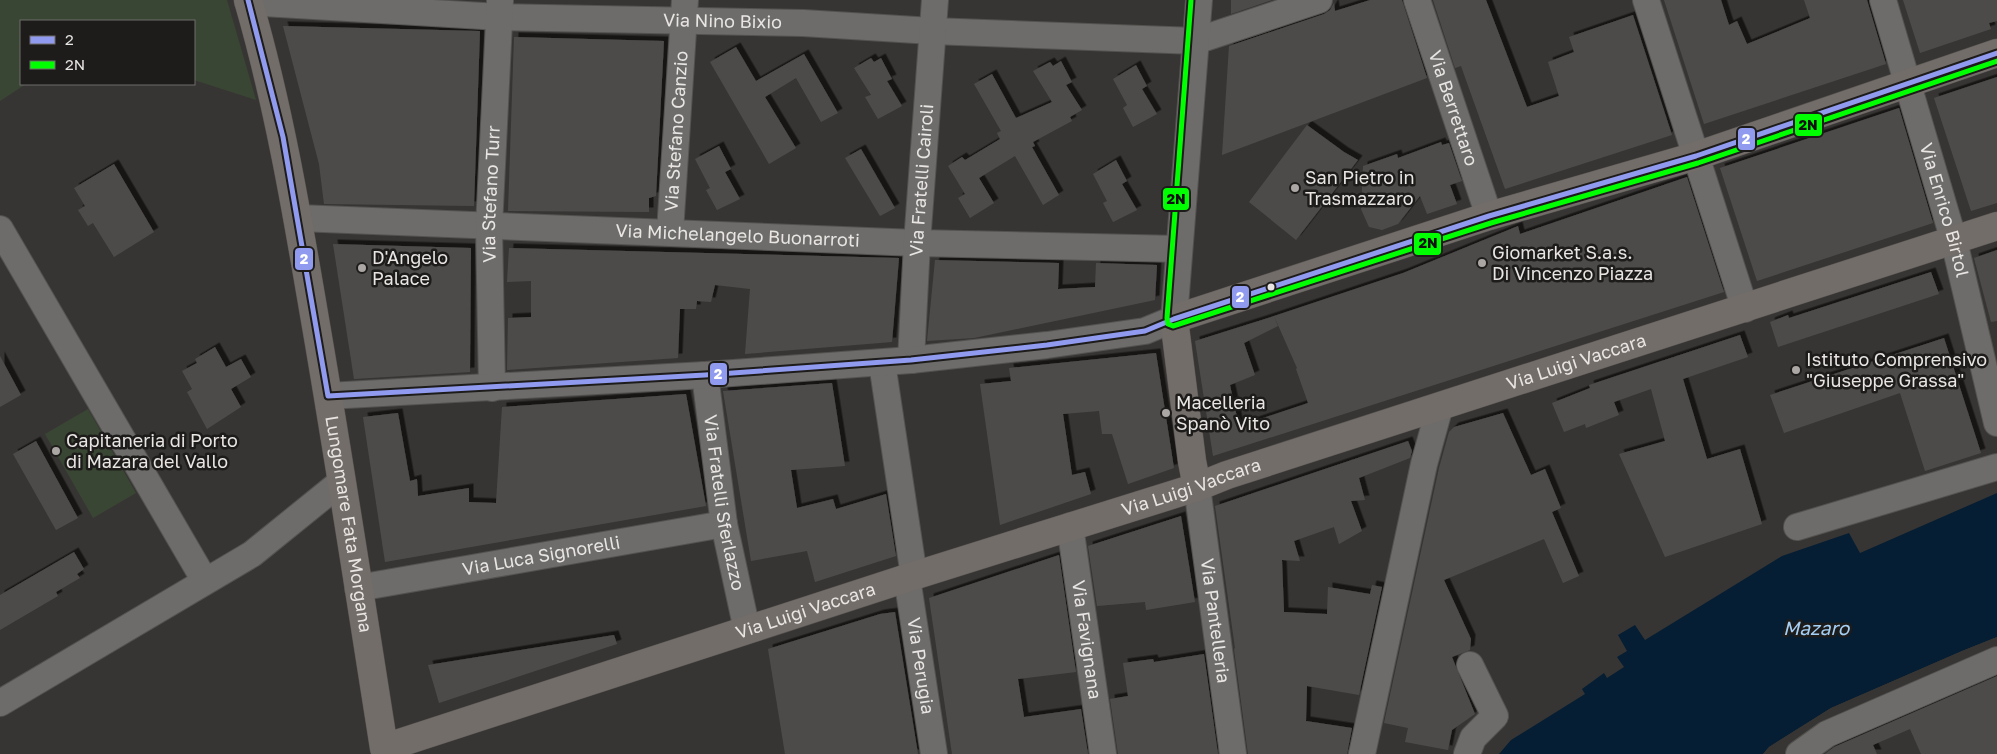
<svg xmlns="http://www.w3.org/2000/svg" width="1997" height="754" font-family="'Golos Text',sans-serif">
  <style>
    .green { fill: #3a4634 }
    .water { fill: #051e33 }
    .pier { fill: #373533 }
    .building { fill: #4d4b4a; filter: url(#shadow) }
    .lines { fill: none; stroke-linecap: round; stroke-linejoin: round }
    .minor-casing { stroke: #535250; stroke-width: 28 }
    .major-casing { stroke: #535250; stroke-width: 29 }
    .minor { stroke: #6d6c6a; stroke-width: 26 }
    .major { stroke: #736d69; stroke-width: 28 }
    .bus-1-casing { stroke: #1e1c1b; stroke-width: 9 }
    .bus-2-casing { stroke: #1e1c1b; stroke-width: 9 }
    .bus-1 { stroke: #909aee; stroke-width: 5 }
    .bus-2 { stroke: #0f0; stroke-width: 5 }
    .poi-dot { fill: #aaa7a5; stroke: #1e1c1b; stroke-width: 2 }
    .bus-dot { fill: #e8e5e3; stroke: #1e1c1b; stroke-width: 2 }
    .labels { text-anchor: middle; stroke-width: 5; stroke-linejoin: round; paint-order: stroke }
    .street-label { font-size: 18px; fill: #e8e5e3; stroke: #1e1c1b }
    .poi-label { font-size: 18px; fill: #e8e5e3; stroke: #1e1c1b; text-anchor: start }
    .water-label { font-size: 19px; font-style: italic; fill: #a4d0f6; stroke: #1e1c1b }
    .line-badge { stroke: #1e1c1b; stroke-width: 2 }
    .badge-label { font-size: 14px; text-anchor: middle; font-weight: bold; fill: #fff }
    .pale-badge-label { font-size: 14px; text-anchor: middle; font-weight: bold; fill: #111 }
  </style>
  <defs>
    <filter id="shadow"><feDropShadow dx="4.5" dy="-4.5" stdDeviation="0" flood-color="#0009"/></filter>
  </defs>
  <rect width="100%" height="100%" fill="#373533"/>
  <g class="green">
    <polygon points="0,0 227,0 256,100 194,80 194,21 21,21 21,84 26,84 0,101"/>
    <polygon points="88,409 136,493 93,518 45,434"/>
  </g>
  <polygon class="water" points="1997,493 1997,637 1962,651 1831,708 1769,747 1763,754 1499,754 1511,740 1585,694 1582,689 1604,673 1607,678 1624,667 1617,657 1627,651 1618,635 1635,625 1645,640 1782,556 1849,533 1860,553"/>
  <polygon class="pier" points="1997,637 1997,640 1963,653 1832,710 1771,749 1767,754 1763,754 1769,747 1831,708 1962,651"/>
  <g class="building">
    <polygon points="1231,0 1272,0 1231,14"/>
    <polygon points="1370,0 1402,0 1427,78 1222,155 1229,46 1324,14 1330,10 1334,3 1335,11"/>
    <polygon points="1433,0 1486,0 1527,107 1559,96 1548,62 1574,52 1569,37 1633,15 1672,135 1505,189 1461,66 1455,68"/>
    <polygon points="1664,0 1721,0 1729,25 1737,21 1747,44 1810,18 1804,0 1867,0 1886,64 1704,124"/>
    <polygon points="1903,0 1997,0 1997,21 1989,23 1991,29 1920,53"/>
    <polygon points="283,26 480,31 474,206 324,204 319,164"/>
    <polygon points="514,37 664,41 656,196 649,198 649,212 508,211"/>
    <polygon points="736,47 756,81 804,54 838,113 821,122 796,78 765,97 796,148 769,164 710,62"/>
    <polygon points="871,58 874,62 881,58 892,79 887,81 902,106 878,119 865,97 871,95 854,68"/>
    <polygon points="1061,61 1072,82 1066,85 1082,110 1070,117 1072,121 1033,142 1035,146 1032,147 1059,195 1043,205 1015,156 979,178 994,203 970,218 958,198 965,194 948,166 962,157 965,160 1000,139 997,133 1001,131 974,84 992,74 1016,118 1052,102 1033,71 1050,62 1053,66"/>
    <polygon points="1136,65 1147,86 1142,89 1157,114 1133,127 1123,108 1127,105 1113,79"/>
    <polygon points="1997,77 1997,203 1971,211 1934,98"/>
    <polygon points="1899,108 1933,223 1757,281 1720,168"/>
    <polygon points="1307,125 1344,152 1358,160 1296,240 1249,202"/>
    <polygon points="1441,142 1442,145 1449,143 1462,181 1450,185 1457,204 1427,214 1420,196 1398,224 1382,230 1369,227 1361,209 1363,166 1397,154 1398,158"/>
    <polygon points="719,146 731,169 725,172 740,199 717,210 706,190 710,188 695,159"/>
    <polygon points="861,149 895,208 880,216 845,158"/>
    <polygon points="1116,160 1127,181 1122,184 1137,210 1113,222 1103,203 1107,201 1093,174"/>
    <polygon points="114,164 154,232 114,257 93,223 88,226 78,210 85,206 74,188"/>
    <polygon points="1687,177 1724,292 1213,456 1195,341 1274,316 1278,326 1244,343 1255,375 1230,385 1239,426 1308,403 1296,369 1297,368 1274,316 1403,273 1518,226 1520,234"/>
    <polygon points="333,244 471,248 470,372 354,379"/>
    <polygon points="509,248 899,258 892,342 745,354 750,289 715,285 711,302 697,301 696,309 680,309 678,358 507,370 508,318 531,317 531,281 507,282"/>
    <polygon points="1997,250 1997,321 1991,322 1974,258"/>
    <polygon points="935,260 1059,263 1058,289 1095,287 1096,263 1157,265 1155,300 974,338 927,341"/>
    <polygon points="1931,272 1939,294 1778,347 1770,322 1788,315 1789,318"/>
    <polygon points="1740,335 1748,357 1683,379 1707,459 1740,449 1762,524 1665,557 1619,454 1665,441 1651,389 1614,402 1619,415 1586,428 1585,424 1564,432 1552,403 1590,388 1589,385"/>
    <polygon points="1944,338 1981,453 1925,471 1900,393 1784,433 1770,395"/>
    <polygon points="215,347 226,367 241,359 251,377 231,389 241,407 207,429 187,392 192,389 182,371 197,363 195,359"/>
    <polygon points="1156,353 1174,468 1128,484 1112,434 1102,434 1099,411 1063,414 1072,475 1085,472 1091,494 1000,525 980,384 1011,381 1009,368"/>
    <polygon points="0,356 21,395 0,407"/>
    <polygon points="832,383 845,466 791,470 797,508 833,499 836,509 886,494 896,556 815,582 807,551 751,561 723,391"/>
    <polygon points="686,394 706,506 385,562 363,417 398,413 410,481 417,479 418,496 469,488 469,502 496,503 502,407"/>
    <polygon points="1503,413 1531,475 1545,469 1561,508 1552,512 1579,576 1563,583 1544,539 1444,580 1471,639 1470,650 1452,657 1475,714 1452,730 1448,750 1405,742 1408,728 1384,723 1439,468 1449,432 1454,427"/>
    <polygon points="36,441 78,518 56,530 13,454"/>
    <polygon points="1408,441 1412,451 1410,458 1359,478 1365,500 1351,501 1362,531 1339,544 1334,527 1294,541 1300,561 1282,560 1284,612 1327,614 1328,587 1370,594 1372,585 1382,587 1359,695 1307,686 1306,721 1352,728 1347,754 1248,754 1234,649 1235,648 1215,506"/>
    <polygon points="1181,516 1195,602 1146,610 1145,602 1097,606 1088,546"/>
    <polygon points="74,552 84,569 77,574 80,578 56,592 58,596 0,630 0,595"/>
    <polygon points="1059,555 1076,672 1018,679 1024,717 1081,709 1088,754 952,754 929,598"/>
    <polygon points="895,612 918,754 785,754 768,649 880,614"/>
    <polygon points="614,635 617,644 439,703 428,665"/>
    <polygon points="1204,654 1218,754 1118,754 1110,699 1128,696 1123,663 1153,659 1154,662"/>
    <polygon points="1997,676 1997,754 1921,754 1910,729 1873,745 1877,754 1825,754 1834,747"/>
  </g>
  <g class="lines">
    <g class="minor-casing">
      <g id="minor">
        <path id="s1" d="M1417 0 1489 216"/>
        <polyline points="1646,0 1745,309"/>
        <path id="s2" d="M1883 0 1954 241 1997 423"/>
        <path id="s3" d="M248 2 500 17 803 23 932 31 1196 41 1319 0"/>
        <path id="s4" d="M298 218 917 243 1179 249"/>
        <polyline points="0,229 205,581"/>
        <path id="s5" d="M670 232 685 0"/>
        <path id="s6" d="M911 360 917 243 935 0"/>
        <polyline points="882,363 914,576"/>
        <path id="s7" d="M705 375 724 524 747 630"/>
        <path id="s8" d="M492 388 489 227 500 1"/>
        <polyline points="328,396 705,375 911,360 1047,345 1145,331 1174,319 1199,0"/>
        <path id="s9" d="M1197 487 1233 754"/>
        <path id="s10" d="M1070 526 1103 754"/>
        <polyline points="1797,527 1997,467"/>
        <path id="s11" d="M907 578 934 754"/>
        <path id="s12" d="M358 588 724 524"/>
        <polyline points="0,703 252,554 341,482"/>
        <polyline points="1362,754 1424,464 1440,406"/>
        <polyline points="1467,754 1473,738 1495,716 1470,665"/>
        <polyline points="1799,754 1827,734 1997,660"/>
      </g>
    </g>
    <g class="major-casing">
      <g id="major">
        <path id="s13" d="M248 0C278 103 296 208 314 314 339 458 361 603 384 748L907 578 1197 487 1227 475 1997 226"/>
        <polyline points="1197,487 1192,461 1174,319 1489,216 1696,156 1997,53"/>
      </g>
    </g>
    <use href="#minor" class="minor"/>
    <use href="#major" class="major"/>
    <g class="bus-1-casing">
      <polyline id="bus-1" points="248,0 283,137 328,396 705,375 911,360 1047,345 1145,331 1174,319 1489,216 1696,156 1997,53"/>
    </g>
    <g class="bus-2-casing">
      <polyline id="bus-2" points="1191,0 1167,318 1168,324 1173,326 1491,223 1698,163 1997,61"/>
    </g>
    <use href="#bus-1" class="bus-1"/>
    <use href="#bus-2" class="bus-2"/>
  </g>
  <g class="poi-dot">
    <circle cx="1295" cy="188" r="5"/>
    <circle cx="1482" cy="263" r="5"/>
    <circle cx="362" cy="268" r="5"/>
    <circle cx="1796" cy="370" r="5"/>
    <circle cx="1166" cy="413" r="5"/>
    <circle cx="56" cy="451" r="5"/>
  </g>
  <circle class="bus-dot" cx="1271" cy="287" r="4.5"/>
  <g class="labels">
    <g class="street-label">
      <text dy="6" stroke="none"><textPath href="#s3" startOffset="475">Via Nino Bixio</textPath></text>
      <text dy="6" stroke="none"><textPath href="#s1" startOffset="114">Via Berrettaro</textPath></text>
      <text dy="6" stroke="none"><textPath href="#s5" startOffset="101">Via Stefano Canzio</textPath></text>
      <text dy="6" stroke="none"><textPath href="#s6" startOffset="180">Via Fratelli Cairoli</textPath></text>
      <text dy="6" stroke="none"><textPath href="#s8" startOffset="194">Via Stefano Turr</textPath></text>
      <text dy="6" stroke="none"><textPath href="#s2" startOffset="219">Via Enrico Birtol</textPath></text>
      <text dy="6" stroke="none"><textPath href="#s4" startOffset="440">Via Michelangelo Buonarroti</textPath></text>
      <text dy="6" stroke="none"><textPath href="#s13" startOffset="2014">Via Luigi Vaccara</textPath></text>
      <text dy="6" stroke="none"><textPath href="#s13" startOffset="1609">Via Luigi Vaccara</textPath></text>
      <text dy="6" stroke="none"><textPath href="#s7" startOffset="129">Via Fratelli Sferlazzo</textPath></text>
      <text dy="6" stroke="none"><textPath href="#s13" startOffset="534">Lungomare Fata Morgana</textPath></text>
      <text dy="6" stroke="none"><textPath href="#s12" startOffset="186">Via Luca Signorelli</textPath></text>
      <text dy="6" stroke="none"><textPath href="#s13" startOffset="1204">Via Luigi Vaccara</textPath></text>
      <text dy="6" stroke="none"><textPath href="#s9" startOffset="135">Via Pantelleria</textPath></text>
      <text dy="6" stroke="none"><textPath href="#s10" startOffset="115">Via Favignana</textPath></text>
      <text dy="6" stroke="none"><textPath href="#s11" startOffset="89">Via Perugia</textPath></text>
    </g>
    <g class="poi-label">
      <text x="1305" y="184">San Pietro in<tspan x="1305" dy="21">Trasmazzaro</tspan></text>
      <text x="1492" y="259">Giomarket S.a.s.<tspan x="1492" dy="21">Di Vincenzo Piazza</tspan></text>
      <text x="372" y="264">D'Angelo<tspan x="372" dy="21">Palace</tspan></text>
      <text x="1806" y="366">Istituto Comprensivo<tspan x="1806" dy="21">"Giuseppe Grassa"</tspan></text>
      <text x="1176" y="409">Macelleria<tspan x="1176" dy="21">Spanò Vito</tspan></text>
      <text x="66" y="447">Capitaneria di Porto<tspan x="66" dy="21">di Mazara del Vallo</tspan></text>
    </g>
    <g class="water-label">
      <text x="1816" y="635">Mazaro</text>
    </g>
  </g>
  <g class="line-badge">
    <rect x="1794" y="113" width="29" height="24" rx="5" fill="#0f0"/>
    <rect x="1737" y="127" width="19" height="24" rx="5" fill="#909aee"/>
    <rect x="1162" y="187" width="28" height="24" rx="5" fill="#0f0"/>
    <rect x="1413" y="232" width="29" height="24" rx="5" fill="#0f0"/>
    <rect x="294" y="247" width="20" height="24" rx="5" fill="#909aee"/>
    <rect x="1231" y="285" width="19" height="24" rx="5" fill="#909aee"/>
    <rect x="709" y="362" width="19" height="24" rx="5" fill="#909aee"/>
  </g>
  <g class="badge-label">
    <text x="1746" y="144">2</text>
    <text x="304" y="264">2</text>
    <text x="1240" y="302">2</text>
    <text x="718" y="379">2</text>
  </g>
  <g class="pale-badge-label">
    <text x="1808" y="130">2N</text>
    <text x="1176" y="204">2N</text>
    <text x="1428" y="248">2N</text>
  </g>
  <rect x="20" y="20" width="175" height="65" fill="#1e1c1b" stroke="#6f6c6b"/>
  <rect x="30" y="36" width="25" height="8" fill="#909aee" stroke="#6f6c6b"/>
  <text x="65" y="45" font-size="15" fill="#e8e5e3">2</text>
  <rect x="30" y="61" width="25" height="8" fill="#00ff00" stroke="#6f6c6b"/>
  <text x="65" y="70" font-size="15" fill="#e8e5e3">2N</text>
</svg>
